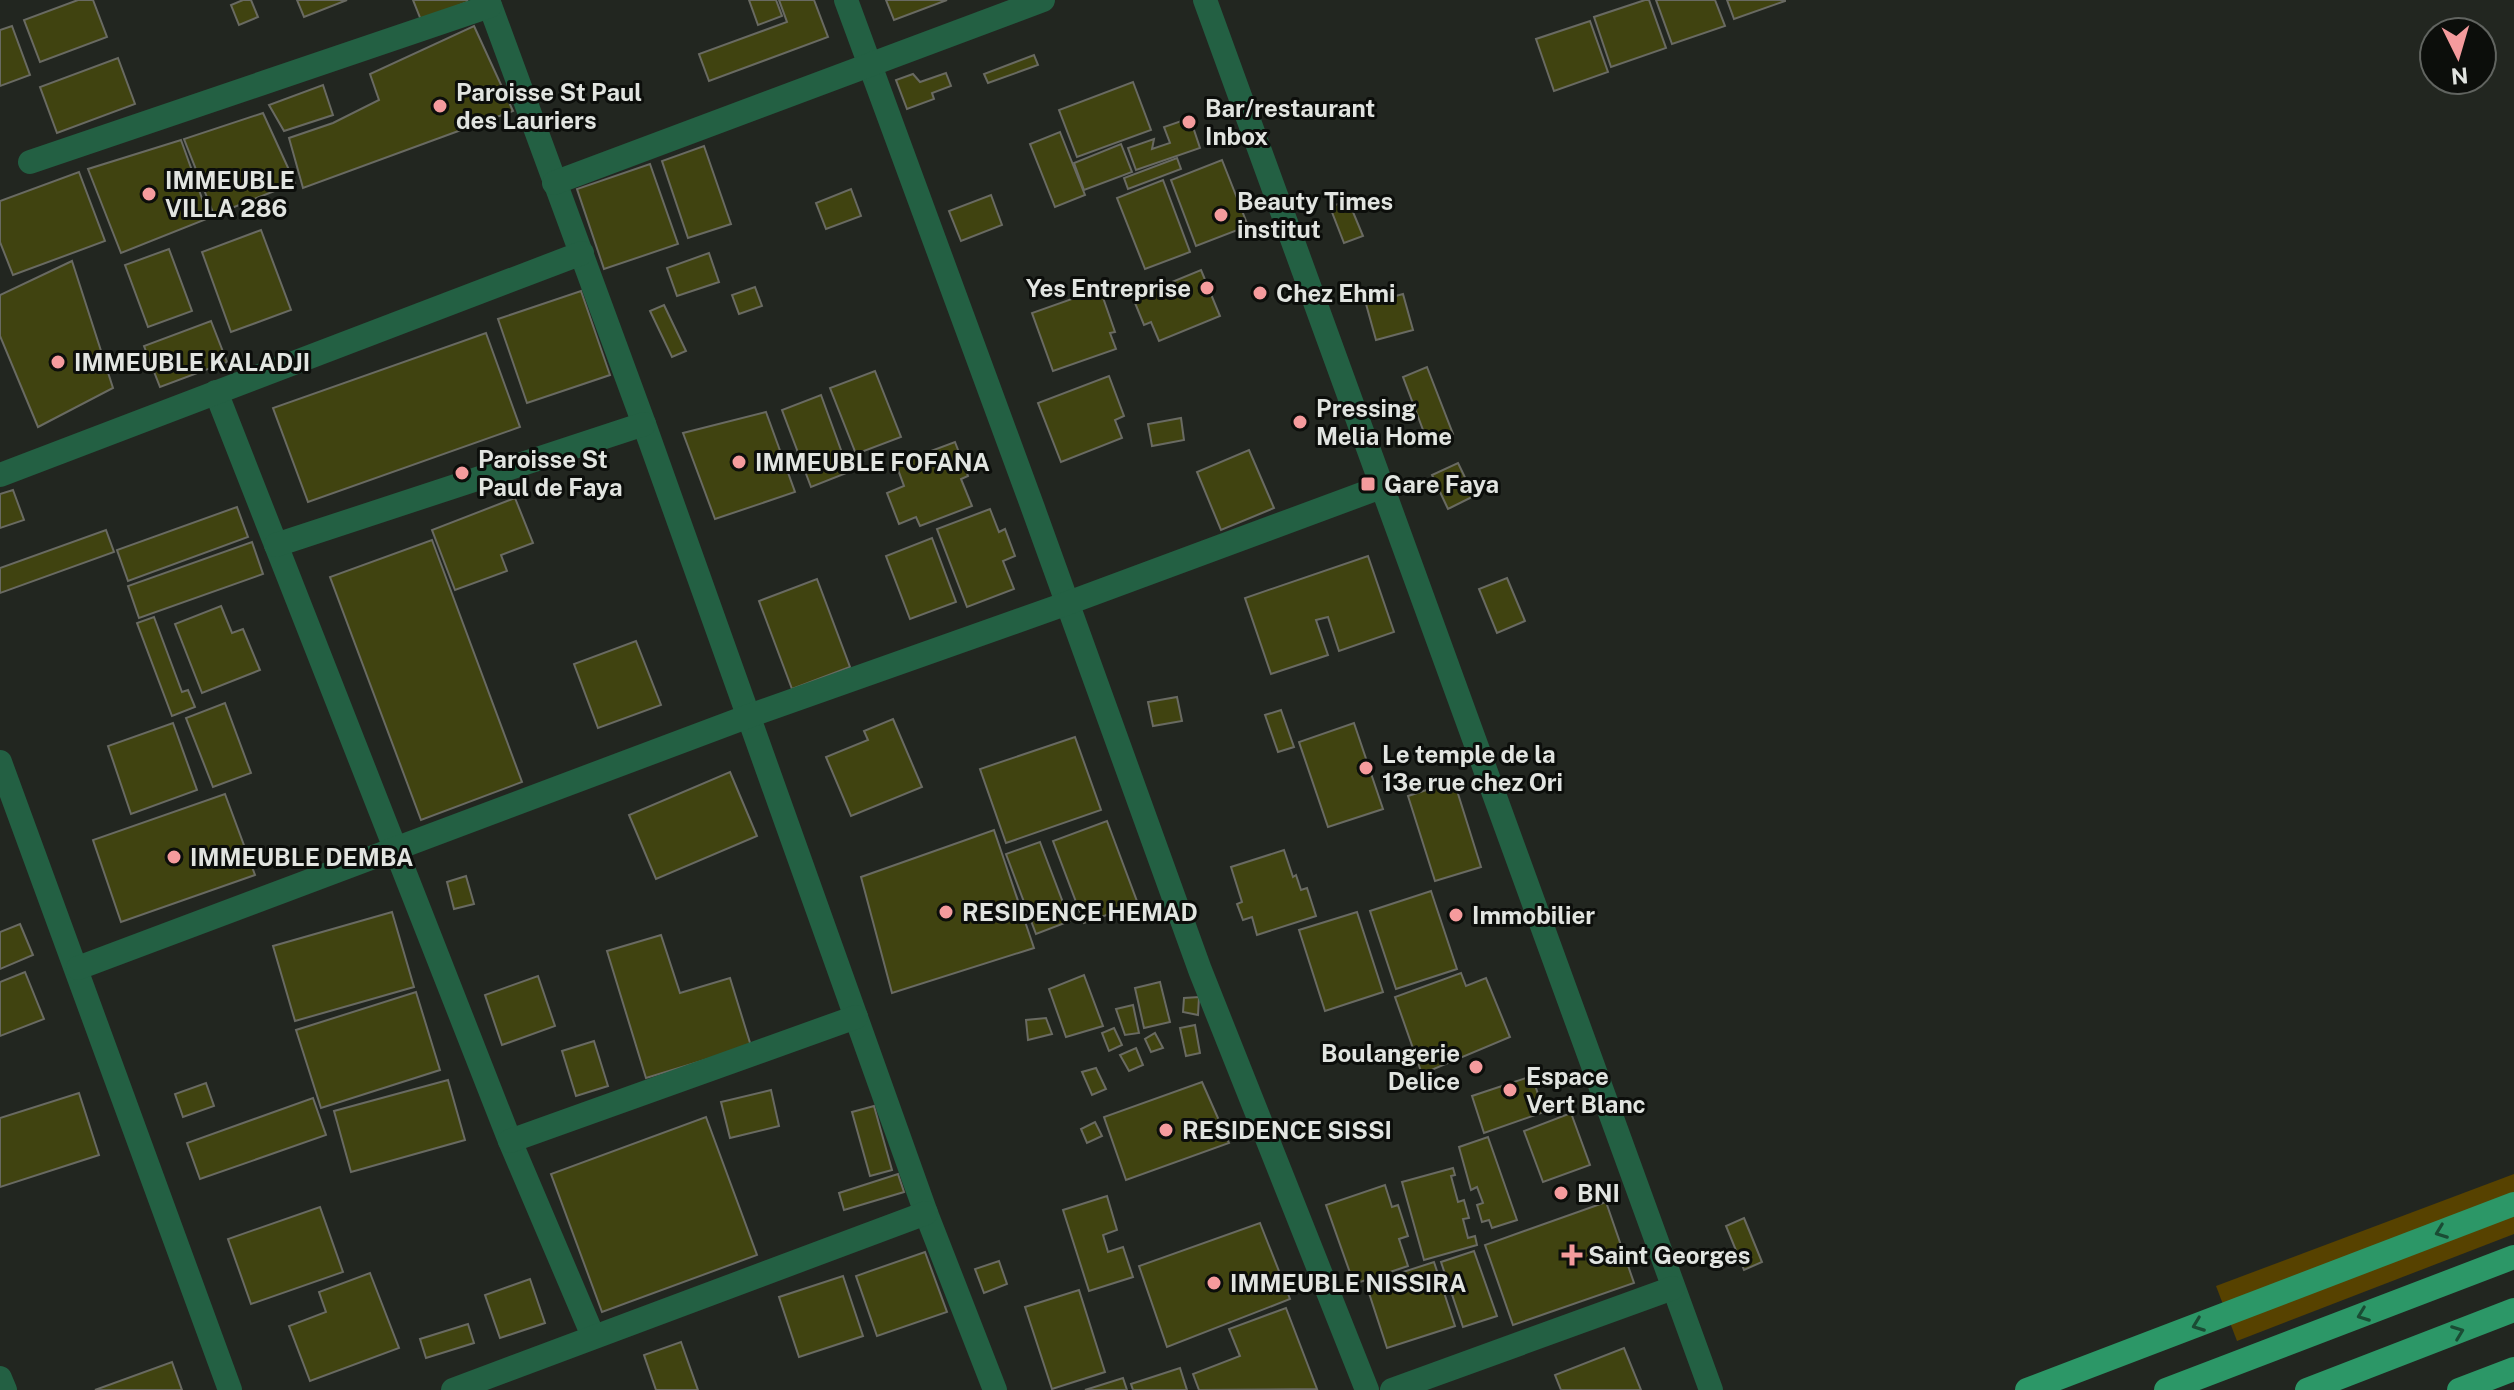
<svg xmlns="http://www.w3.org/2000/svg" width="2514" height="1390" viewBox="0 0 2514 1390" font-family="'Public Sans',sans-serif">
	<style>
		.green { fill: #574200 }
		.building { fill: #404310; stroke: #696a62; stroke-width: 2 }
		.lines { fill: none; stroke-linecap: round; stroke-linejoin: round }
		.minor { stroke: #236043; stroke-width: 24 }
		.major { stroke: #2c9767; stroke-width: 24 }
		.oneway { stroke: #1a4c34 }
		.poi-dot { fill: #f59b9d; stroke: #0c0e0b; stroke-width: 3 }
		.labels { text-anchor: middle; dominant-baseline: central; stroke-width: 6; stroke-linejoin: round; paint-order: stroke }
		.poi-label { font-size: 24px; font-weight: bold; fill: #e1e4e0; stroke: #0c0e0b; text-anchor: start }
	</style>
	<rect width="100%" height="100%" fill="#222620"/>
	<!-- green -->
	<path class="green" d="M 2514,1174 L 2514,1234 L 2237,1341 L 2216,1286 Z"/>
	<!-- building -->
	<g class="building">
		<path d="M 78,0 L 93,0 L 107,37 L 40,62 L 24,20 Z"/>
		<path d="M 243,0 L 251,0 L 258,17 L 239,25 L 231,5 Z"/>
		<path d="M 297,0 L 347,0 L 304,17 Z"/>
		<path d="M 413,0 L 467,0 L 468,2 L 421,20 Z"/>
		<path d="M 749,0 L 776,0 L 782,16 L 758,25 Z"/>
		<path d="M 779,0 L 814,0 L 828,37 L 709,81 L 699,54 L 787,22 Z"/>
		<path d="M 886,0 L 947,0 L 894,20 Z"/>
		<path d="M 1645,0 L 1649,0 L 1666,48 L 1611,67 L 1594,17 Z"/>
		<path d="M 1656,0 L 1715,0 L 1725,26 L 1672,44 Z"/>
		<path d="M 1727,0 L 1785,0 L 1785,1 L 1734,19 Z"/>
		<path d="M 1590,21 L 1608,72 L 1554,91 L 1536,39 Z"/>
		<path d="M 12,26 L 30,75 L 0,86 L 0,30 Z"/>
		<path d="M 474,26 L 513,111 L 303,188 L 289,138 L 333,123 L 379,100 L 370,74 Z"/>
		<path d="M 1034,55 L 1038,65 L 988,83 L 984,74 Z"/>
		<path d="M 118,58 L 135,104 L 57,133 L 40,87 Z"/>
		<path d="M 946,73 L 951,86 L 932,93 L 934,99 L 907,109 L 896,80 L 913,74 L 920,82 Z"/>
		<path d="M 1133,82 L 1151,130 L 1077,157 L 1059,110 Z"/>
		<path d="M 323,85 L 333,115 L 284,131 L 269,105 Z"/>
		<path d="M 263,113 L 295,183 L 214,215 L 184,139 Z"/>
		<path d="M 1190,118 L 1200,148 L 1136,170 L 1128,148 L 1154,139 L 1152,149 L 1170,143 L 1164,127 Z"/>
		<path d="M 1060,132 L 1085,195 L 1055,207 L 1030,144 Z"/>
		<path d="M 181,140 L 209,218 L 121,253 L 88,169 Z"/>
		<path d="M 1121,144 L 1132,172 L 1084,190 L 1074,163 Z"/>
		<path d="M 704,146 L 731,224 L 688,238 L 662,161 Z"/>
		<path d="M 1177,158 L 1181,169 L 1128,189 L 1124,178 Z"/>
		<path d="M 1222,160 L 1248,226 L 1196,246 L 1171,180 Z"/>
		<path d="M 650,164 L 678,244 L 604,269 L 577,189 Z"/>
		<path d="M 79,172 L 105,241 L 13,275 L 0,242 L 0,201 Z"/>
		<path d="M 1163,180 L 1190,252 L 1145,269 L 1117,198 Z"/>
		<path d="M 851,189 L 861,216 L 826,229 L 816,203 Z"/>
		<path d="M 991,195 L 1002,225 L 961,241 L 949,211 Z"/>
		<path d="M 1348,200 L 1363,236 L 1344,243 L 1330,207 Z"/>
		<path d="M 261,230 L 291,310 L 231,332 L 202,252 Z"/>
		<path d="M 169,249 L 192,311 L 148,327 L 125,265 Z"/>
		<path d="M 709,253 L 719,282 L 677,296 L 667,268 Z"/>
		<path d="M 72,261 L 113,388 L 38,427 L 0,336 L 0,295 Z"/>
		<path d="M 1201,270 L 1220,316 L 1159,341 L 1151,322 L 1144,325 L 1133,298 Z"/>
		<path d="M 755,287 L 762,306 L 739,314 L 732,295 Z"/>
		<path d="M 1100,289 L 1115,332 L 1110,333 L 1116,349 L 1053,371 L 1032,313 Z"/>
		<path d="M 581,291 L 610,375 L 527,403 L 498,319 Z"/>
		<path d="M 1403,294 L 1413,330 L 1376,340 L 1366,304 Z"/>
		<path d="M 664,305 L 686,351 L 672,357 L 650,311 Z"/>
		<path d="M 211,321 L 227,362 L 160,387 L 144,346 Z"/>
		<path d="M 486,333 L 520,427 L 308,502 L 273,408 Z"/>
		<path d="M 1427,367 L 1453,434 L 1428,443 L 1403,377 Z"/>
		<path d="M 875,371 L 901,437 L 856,454 L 830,388 Z"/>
		<path d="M 1109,376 L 1124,416 L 1115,420 L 1122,438 L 1061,462 L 1038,403 Z"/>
		<path d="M 821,395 L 849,472 L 811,487 L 782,410 Z"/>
		<path d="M 766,412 L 795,492 L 715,519 L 683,433 Z"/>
		<path d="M 1181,418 L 1184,440 L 1152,446 L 1148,424 Z"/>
		<path d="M 955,442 L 968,476 L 961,479 L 972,506 L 920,526 L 916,517 L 899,524 L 887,493 L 904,486 L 896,464 Z"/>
		<path d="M 1249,450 L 1274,508 L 1221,530 L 1197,472 Z"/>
		<path d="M 1458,463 L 1474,496 L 1448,509 L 1432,475 Z"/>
		<path d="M 13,490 L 24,520 L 0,528 L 0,494 Z"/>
		<path d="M 515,498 L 533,543 L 501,555 L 507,571 L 455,590 L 432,530 Z"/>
		<path d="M 237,507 L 248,537 L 128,581 L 117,550 Z"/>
		<path d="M 990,509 L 999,532 L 1005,529 L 1015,556 L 1003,561 L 1014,589 L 967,607 L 937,529 Z"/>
		<path d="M 106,530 L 114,552 L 0,593 L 0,568 Z"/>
		<path d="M 932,538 L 956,602 L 910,619 L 886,556 Z"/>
		<path d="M 432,540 L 522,782 L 421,820 L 330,577 Z"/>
		<path d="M 252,542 L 263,574 L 139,618 L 128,586 Z"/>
		<path d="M 1368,556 L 1394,632 L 1339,651 L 1328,617 L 1316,620 L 1328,655 L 1271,674 L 1245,598 Z"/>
		<path d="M 1507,578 L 1525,621 L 1497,633 L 1479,589 Z"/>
		<path d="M 817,579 L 850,667 L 792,689 L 759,601 Z"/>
		<path d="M 221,606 L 232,633 L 243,629 L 260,670 L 202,693 L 175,624 Z"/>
		<path d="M 154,617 L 182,692 L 188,690 L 195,707 L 172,716 L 137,623 Z"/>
		<path d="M 636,641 L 661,705 L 598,728 L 574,664 Z"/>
		<path d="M 1177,697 L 1182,721 L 1153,726 L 1148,702 Z"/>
		<path d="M 225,703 L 251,773 L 213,787 L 186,718 Z"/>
		<path d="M 1281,710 L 1294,747 L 1278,752 L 1265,715 Z"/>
		<path d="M 893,719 L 922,787 L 851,816 L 826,757 L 868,740 L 864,731 Z"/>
		<path d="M 173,723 L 197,790 L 131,814 L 108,746 Z"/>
		<path d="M 1354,723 L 1383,809 L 1328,827 L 1299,742 Z"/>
		<path d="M 1075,737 L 1101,810 L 1006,843 L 980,769 Z"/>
		<path d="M 730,772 L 757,836 L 656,879 L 629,815 Z"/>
		<path d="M 1454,781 L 1481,867 L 1435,881 L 1408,796 Z"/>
		<path d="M 225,794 L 255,875 L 121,922 L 93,840 Z"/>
		<path d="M 1107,821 L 1138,904 L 1084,923 L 1053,841 Z"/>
		<path d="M 994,830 L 1034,948 L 892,993 L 861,877 Z"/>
		<path d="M 1040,842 L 1070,921 L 1036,934 L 1006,854 Z"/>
		<path d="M 1284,850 L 1293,877 L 1296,875 L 1301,890 L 1307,888 L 1316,916 L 1257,935 L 1252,917 L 1243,920 L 1237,904 L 1242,902 L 1231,867 Z"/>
		<path d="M 466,876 L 474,904 L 454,909 L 447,882 Z"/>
		<path d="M 1431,891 L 1457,969 L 1396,989 L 1370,911 Z"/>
		<path d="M 392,912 L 414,987 L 295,1021 L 273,946 Z"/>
		<path d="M 1357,912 L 1383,992 L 1325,1011 L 1299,930 Z"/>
		<path d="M 20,924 L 33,955 L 0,969 L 0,932 Z"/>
		<path d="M 661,935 L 680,993 L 730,978 L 751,1046 L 646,1078 L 607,951 Z"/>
		<path d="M 25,972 L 44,1019 L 0,1036 L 0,982 Z"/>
		<path d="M 1461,973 L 1466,986 L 1486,978 L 1510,1037 L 1422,1074 L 1395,997 Z"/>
		<path d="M 1084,975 L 1103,1026 L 1066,1037 L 1049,989 Z"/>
		<path d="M 538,976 L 555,1026 L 502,1045 L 485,995 Z"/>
		<path d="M 1160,982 L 1170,1022 L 1144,1028 L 1135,988 Z"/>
		<path d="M 416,992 L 440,1070 L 321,1108 L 296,1030 Z"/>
		<path d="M 1199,997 L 1198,1015 L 1183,1012 L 1184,998 Z"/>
		<path d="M 1133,1005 L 1139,1033 L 1125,1035 L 1116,1009 Z"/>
		<path d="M 1046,1018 L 1052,1034 L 1028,1040 L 1026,1020 Z"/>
		<path d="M 1195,1025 L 1200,1053 L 1186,1056 L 1180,1028 Z"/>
		<path d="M 1114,1028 L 1122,1045 L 1109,1051 L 1102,1033 Z"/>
		<path d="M 1155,1033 L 1163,1048 L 1151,1052 L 1145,1039 Z"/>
		<path d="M 594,1041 L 608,1086 L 576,1096 L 562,1051 Z"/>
		<path d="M 1136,1048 L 1143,1065 L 1129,1071 L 1120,1055 Z"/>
		<path d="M 1096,1068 L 1106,1089 L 1092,1095 L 1082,1072 Z"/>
		<path d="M 1532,1076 L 1544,1112 L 1484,1133 L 1472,1096 Z"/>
		<path d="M 448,1080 L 465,1140 L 351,1172 L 334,1111 Z"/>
		<path d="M 1202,1082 L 1229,1143 L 1126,1180 L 1104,1117 Z"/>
		<path d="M 206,1083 L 214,1106 L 183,1117 L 175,1094 Z"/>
		<path d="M 771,1090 L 779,1126 L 730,1138 L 721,1102 Z"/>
		<path d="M 79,1093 L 99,1155 L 0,1187 L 0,1118 Z"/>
		<path d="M 313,1098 L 326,1135 L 200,1179 L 187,1143 Z"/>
		<path d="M 874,1106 L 892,1170 L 870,1176 L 852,1112 Z"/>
		<path d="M 1571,1113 L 1590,1165 L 1543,1182 L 1524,1131 Z"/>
		<path d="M 706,1117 L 757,1255 L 602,1312 L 551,1174 Z"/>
		<path d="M 1095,1122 L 1102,1136 L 1087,1143 L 1081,1129 Z"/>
		<path d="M 1488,1137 L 1517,1220 L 1492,1228 L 1489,1220 L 1482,1222 L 1477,1205 L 1483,1203 L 1477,1187 L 1471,1190 L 1459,1147 Z"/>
		<path d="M 1453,1168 L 1455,1175 L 1451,1176 L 1458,1202 L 1464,1200 L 1469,1218 L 1463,1219 L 1468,1238 L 1475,1236 L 1477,1245 L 1424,1260 L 1402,1182 Z"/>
		<path d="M 898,1174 L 904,1192 L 844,1210 L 839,1193 Z"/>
		<path d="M 1385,1185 L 1392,1207 L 1398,1205 L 1408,1236 L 1399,1239 L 1408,1266 L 1354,1284 L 1326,1205 Z"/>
		<path d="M 1107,1196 L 1117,1230 L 1103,1235 L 1108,1252 L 1123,1247 L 1133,1277 L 1089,1291 L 1063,1210 Z"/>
		<path d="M 1606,1202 L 1634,1283 L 1513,1325 L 1485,1245 Z"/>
		<path d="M 320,1207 L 343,1272 L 251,1304 L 228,1239 Z"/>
		<path d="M 1744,1218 L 1762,1262 L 1744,1270 L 1726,1226 Z"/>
		<path d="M 1260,1223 L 1290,1299 L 1167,1347 L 1139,1266 Z"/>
		<path d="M 1474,1251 L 1497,1316 L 1463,1327 L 1441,1262 Z"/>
		<path d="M 925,1252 L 947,1312 L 877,1336 L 856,1276 Z"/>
		<path d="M 999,1261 L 1007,1284 L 984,1293 L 975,1269 Z"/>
		<path d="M 1434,1262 L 1455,1326 L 1387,1348 L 1366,1284 Z"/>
		<path d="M 370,1273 L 399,1348 L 310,1381 L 289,1326 L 326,1312 L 319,1292 Z"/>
		<path d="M 843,1276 L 863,1336 L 799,1357 L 779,1297 Z"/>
		<path d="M 530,1279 L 545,1323 L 500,1338 L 485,1295 Z"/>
		<path d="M 1079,1290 L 1105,1372 L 1052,1389 L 1025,1307 Z"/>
		<path d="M 1286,1308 L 1317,1389 L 1199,1390 L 1193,1374 L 1240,1356 L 1229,1329 Z"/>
		<path d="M 468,1324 L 474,1343 L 426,1358 L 420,1339 Z"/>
		<path d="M 681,1342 L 698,1390 L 656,1390 L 644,1355 Z"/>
		<path d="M 1624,1348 L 1641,1390 L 1561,1390 L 1555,1375 Z"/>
		<path d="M 172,1362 L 182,1390 L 95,1390 Z"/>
		<path d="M 1180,1368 L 1187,1390 L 1133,1390 L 1131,1384 Z"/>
		<path d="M 1123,1378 L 1127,1390 L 1085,1390 Z"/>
	</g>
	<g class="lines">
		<!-- minor -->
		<g class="minor">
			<path d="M 488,0 L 644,424 L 926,1213 L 995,1390"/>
			<path d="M 846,0 L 1033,508 L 1200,970 L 1367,1390"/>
			<path d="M 1205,0 L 1711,1390"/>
			<path d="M 30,162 L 490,6"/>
			<path d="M 554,183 L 1043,0"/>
			<path d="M 216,392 L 510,1141 L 593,1336"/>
			<path d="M 0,475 L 582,253"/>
			<path d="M 276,545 L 644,424"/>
			<path d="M 0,762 L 230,1390"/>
			<path d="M 78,968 L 749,716 L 1068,603 L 1381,487"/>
			<path d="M 510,1141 L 856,1017"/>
			<path d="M 0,1378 L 5,1390"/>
			<path d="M 453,1390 L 926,1213"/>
			<path d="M 1392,1390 L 1673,1288"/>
		</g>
		<!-- major -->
		<g class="major">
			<path d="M 2027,1390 L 2514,1204"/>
			<path d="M 2166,1390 L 2514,1257"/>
			<path d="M 2307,1390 L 2514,1310"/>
			<path d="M 2459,1390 L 2514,1369"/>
		</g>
	</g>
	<!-- one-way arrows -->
	<defs><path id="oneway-chevron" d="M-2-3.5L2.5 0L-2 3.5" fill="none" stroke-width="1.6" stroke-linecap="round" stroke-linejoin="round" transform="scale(2)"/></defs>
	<g class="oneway">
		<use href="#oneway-chevron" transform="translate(2441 1232) rotate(159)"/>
		<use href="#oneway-chevron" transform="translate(2363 1315) rotate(159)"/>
		<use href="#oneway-chevron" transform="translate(2198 1325) rotate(159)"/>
		<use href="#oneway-chevron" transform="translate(2458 1332) rotate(-21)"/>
	</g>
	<!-- markers -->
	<g class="poi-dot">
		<circle cx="440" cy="106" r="8"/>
		<circle cx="1189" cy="122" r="8"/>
		<circle cx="149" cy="194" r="8"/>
		<circle cx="1221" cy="215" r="8"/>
		<circle cx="1207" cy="288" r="8"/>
		<circle cx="1260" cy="293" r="8"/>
		<circle cx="58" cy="362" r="8"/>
		<circle cx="1300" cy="422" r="8"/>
		<circle cx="739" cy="462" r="8"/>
		<circle cx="462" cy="473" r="8"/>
		<rect x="1360" y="476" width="16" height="16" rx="4"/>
		<circle cx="1366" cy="768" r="8"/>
		<circle cx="174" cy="857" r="8"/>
		<circle cx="946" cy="912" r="8"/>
		<circle cx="1456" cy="915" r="8"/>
		<circle cx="1476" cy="1067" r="8"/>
		<circle cx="1510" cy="1090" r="8"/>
		<circle cx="1166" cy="1130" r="8"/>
		<circle cx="1561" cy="1193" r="8"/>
		<path d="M1568 1243h8v8h8v8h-8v8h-8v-8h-8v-8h8z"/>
		<circle cx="1214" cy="1283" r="8"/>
	</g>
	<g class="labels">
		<!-- poi labels -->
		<g class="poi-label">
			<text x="456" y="92">Paroisse St Paul<tspan x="456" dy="28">des Lauriers</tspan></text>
			<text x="1205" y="108">Bar/restaurant<tspan x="1205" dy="28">Inbox</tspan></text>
			<text x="165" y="180">IMMEUBLE<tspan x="165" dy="28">VILLA 286</tspan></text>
			<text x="1237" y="201">Beauty Times<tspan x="1237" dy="28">institut</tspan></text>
			<text x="1191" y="288" text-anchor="end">Yes Entreprise</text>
			<text x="1276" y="293">Chez Ehmi</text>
			<text x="74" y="362">IMMEUBLE KALADJI</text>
			<text x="1316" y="408">Pressing<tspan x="1316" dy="28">Melia Home</tspan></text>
			<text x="478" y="459">Paroisse St<tspan x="478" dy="28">Paul de Faya</tspan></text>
			<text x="755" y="462">IMMEUBLE FOFANA</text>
			<text x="1384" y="484">Gare Faya</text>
			<text x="1382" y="754">Le temple de la<tspan x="1382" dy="28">13e rue chez Ori</tspan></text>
			<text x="190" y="857">IMMEUBLE DEMBA</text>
			<text x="962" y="912">RESIDENCE HEMAD</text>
			<text x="1472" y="915">Immobilier</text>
			<text x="1460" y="1053" text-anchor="end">Boulangerie<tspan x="1460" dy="28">Delice</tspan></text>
			<text x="1526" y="1076">Espace<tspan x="1526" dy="28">Vert Blanc</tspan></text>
			<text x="1182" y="1130">RESIDENCE SISSI</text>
			<text x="1577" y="1193">BNI</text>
			<text x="1588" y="1255">Saint Georges</text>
			<text x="1230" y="1283">IMMEUBLE NISSIRA</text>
		</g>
	</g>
	<!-- north arrow -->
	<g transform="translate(2458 56) rotate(175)"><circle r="38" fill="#0c0e0b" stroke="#616460" stroke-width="2"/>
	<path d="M0-6L14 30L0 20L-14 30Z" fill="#f59b9d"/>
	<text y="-12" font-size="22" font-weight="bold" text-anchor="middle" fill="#e1e4e0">N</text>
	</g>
</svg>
